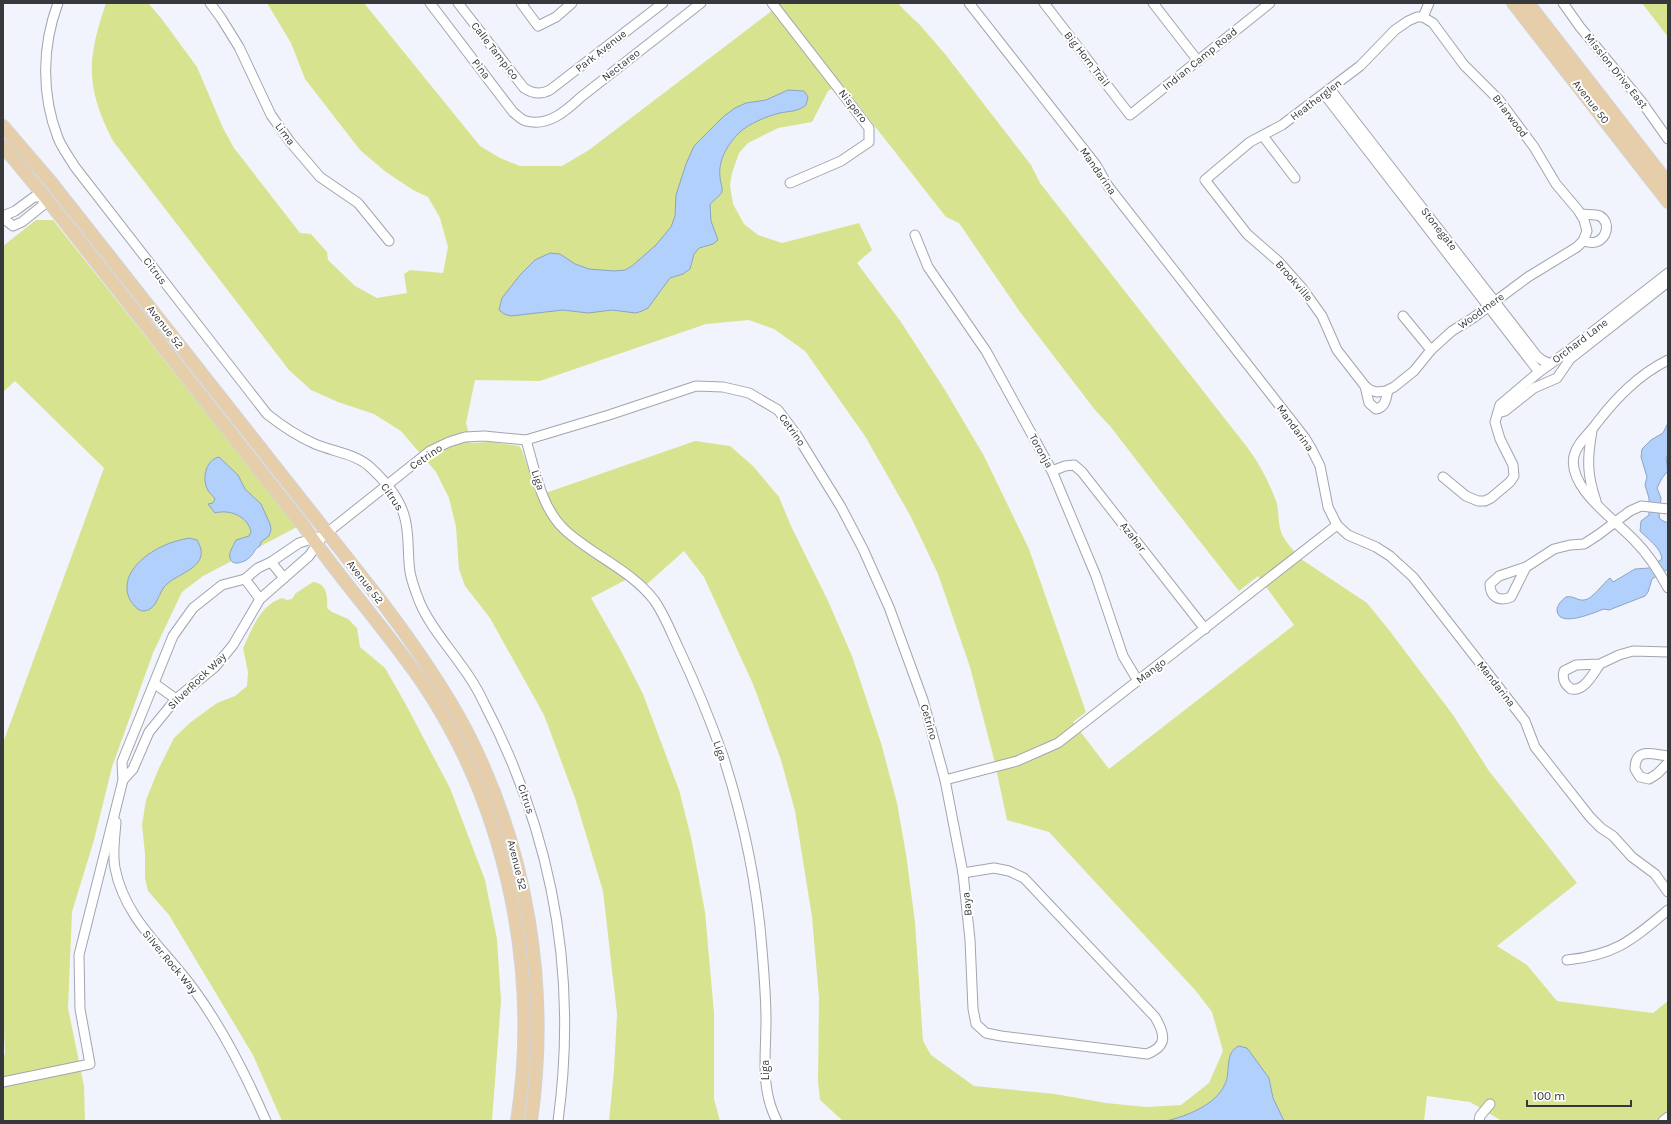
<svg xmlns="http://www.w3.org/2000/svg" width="1671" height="1124" viewBox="0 0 1671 1124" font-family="Karla,sans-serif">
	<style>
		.green { fill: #d7e38e; fill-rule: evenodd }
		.water { fill: #b1d1fc; stroke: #8ca3c2 }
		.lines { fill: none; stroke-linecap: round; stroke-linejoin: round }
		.minor-casing { stroke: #a2a5ae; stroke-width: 11 }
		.major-casing { stroke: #d3d3d4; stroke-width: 14 }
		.minor { stroke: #fff; stroke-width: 9 }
		.major { stroke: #e7ceaa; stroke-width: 12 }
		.labels { text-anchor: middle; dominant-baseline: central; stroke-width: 4; stroke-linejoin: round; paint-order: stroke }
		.street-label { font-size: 11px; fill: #37383c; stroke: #fff }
	</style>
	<rect width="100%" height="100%" fill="#f1f4fd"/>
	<!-- green -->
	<g class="green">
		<path d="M 106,3 L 148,3 L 161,18 L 197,67 L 223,128 L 234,148 L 300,233 L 311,234 L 327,252 L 328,260 L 355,286 L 377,298 L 407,293 L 404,274 L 410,270 L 443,273 L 448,247 L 440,218 L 428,197 L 413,190 L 386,172 L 360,150 L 305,79 L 291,43 L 267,3 L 364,3 L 480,146 L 500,158 L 520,166 L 562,166 L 589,150 L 769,13 L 781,3 L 898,3 L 904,10 L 920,25 L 945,54 L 1031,165 L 1040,183 L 1247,447 C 1260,464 1270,484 1277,504 C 1279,513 1278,523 1281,532 C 1285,542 1294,551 1301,559 L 1367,603 L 1389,630 L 1453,715 L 1489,771 L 1577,883 L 1497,946 L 1527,965 L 1557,1001 L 1653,1013 L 1668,1001 L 1668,1113 L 1657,1121 L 1502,1121 L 1470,1102 L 1427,1096 L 1424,1121 L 843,1121 L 820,1100 L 818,1081 L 819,998 L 812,917 L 795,811 L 781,760 L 753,684 L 704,577 L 684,551 L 647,584 L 635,575 L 591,598 L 620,649 L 643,694 L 679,790 L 691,837 L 705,912 L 714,1013 L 714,1099 L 720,1121 L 609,1121 L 614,1070 L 617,1014 L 603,891 L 575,798 L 544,715 L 490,618 L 465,586 L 459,569 L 456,527 L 449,498 L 436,472 L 401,431 L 374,414 L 338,402 L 311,390 L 289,370 L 113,141 C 85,86 87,60 106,3 ZM 841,83 L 946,217 L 959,223 L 1020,312 L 1095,410 L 1110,426 L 1161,492 L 1239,591 L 1258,576 L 1294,625 L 1109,769 L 1073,722 L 1086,712 L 1029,549 L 984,456 L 945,390 L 901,322 L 857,263 L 872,250 L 859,223 L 782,243 L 758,235 L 744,224 L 733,204 L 730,185 L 732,173 L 739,153 L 748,143 L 778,128 L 812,122 L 828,91 ZM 749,320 L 774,329 L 805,351 L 865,436 L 911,517 L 938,574 L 970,667 L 994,759 L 1007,820 L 1049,832 L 1196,991 L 1212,1012 L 1223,1051 L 1209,1083 L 1181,1105 L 1146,1107 L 1106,1103 L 1055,1094 L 974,1086 L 931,1055 L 923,1041 L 915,922 L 906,854 L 897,803 L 881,743 L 852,656 L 828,601 L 791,526 L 779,497 L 753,466 L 730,446 L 695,441 L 537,496 L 522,450 L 519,446 L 490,442 L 471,443 L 466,423 L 475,380 L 540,381 L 706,324 Z"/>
		<path d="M 1642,3 L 1668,3 L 1668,37 Z"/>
		<path d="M 36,220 L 53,220 L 297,527 L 203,576 L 182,592 L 153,653 L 112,767 L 94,840 L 72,912 L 68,1008 L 84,1086 L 85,1121 L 3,1121 L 3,1057 L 5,1054 L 3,1009 L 3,743 L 104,468 L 15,381 L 3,392 L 3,246 Z"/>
		<path d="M 313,582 C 327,583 328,597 327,608 L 332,612 L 348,619 L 357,628 L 360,647 L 385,668 L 405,703 L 450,788 L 485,880 L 497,939 L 501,1001 L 492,1121 L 282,1121 L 253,1055 L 169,915 L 148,891 L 145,878 L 145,854 L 142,825 L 146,800 L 159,768 L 174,738 L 191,722 L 217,703 L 235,696 L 247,686 L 248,672 L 243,648 C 252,629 260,605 282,598 L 287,600 L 292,599 L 296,593 Z"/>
	</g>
	<!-- water -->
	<g class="water">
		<path d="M 788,90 L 804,91 L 808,97 L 806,105 C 798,112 789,111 780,113 C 767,116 748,124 739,133 C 727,145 718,161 720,177 C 720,182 723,187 722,192 C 721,195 712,201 710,205 L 711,221 L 718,240 L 713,244 L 699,248 L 694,254 L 690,269 L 683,274 L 670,278 L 648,308 L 642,311 L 636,313 L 612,310 L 588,313 L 563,310 L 511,316 L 504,314 L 499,310 L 502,298 L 520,275 L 535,260 L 550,253 L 560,254 L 575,264 L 589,269 L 614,271 L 625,270 L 632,266 L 656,245 L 671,227 L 675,216 L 676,195 L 686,164 L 694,146 L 724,116 L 735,108 L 746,103 L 766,100 Z"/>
		<path d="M 1668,423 L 1668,454 L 1666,458 L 1668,471 L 1662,478 L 1657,488 L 1661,498 L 1659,516 L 1660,519 L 1665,522 L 1668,522 L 1668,569 L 1652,579 L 1648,592 L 1645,596 L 1609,610 L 1604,609 C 1595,612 1558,629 1557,610 C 1557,605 1562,600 1566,597 C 1573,595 1577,601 1584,600 C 1592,600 1603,583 1610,578 L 1613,582 L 1635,569 L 1649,568 L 1662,559 C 1661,548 1648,539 1640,531 L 1641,521 L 1649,515 L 1649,498 L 1645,485 L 1647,477 L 1641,457 L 1642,449 L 1651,440 L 1663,433 Z"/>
		<path d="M 219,457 L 238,475 L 245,489 L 261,504 L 270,524 L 271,530 L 269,536 L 261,542 L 260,546 C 254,549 254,554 249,558 C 245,562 232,567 230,558 C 228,553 234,545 236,540 L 249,536 L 251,532 C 248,516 229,509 215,513 L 208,504 L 213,503 L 215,499 C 213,496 211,494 209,492 C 201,481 205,460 219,457 Z"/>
		<path d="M 189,538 L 197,540 C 213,566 180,572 167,584 C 158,591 158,610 144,611 C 137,611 133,604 130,600 C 118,576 143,555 163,546 C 171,542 180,540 189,538 Z"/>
		<path d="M 1239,1046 L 1247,1048 L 1269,1078 L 1273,1098 L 1284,1121 L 1166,1121 C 1187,1116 1216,1105 1225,1084 C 1231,1072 1224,1052 1239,1046 Z"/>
	</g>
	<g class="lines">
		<defs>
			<g id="minor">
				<path d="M 58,3 C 42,46 41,94 58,138 C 62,148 69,157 75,167 L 267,414 C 282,426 297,436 315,444 C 334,452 357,454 371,468 C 384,480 399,498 404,515 C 410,533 407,553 410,572 C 412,583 416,593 420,603 C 430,626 447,645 461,665 C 470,677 478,690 484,703 C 553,835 578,974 558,1121"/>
				<path d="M 210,3 L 221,18 L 239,47 L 271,115 L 291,143 L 320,177 L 358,203 L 389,241"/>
				<path d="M 430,3 L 513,112 C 517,115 521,120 526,121 C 548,127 566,111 581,97 L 701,3"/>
				<path d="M 458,3 L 524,88 C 533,94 541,95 550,90 L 663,3"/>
				<path d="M 521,3 L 538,26 L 556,17 L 572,3"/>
				<path d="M 772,3 L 869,128 L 869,142 L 841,161 L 790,183"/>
				<path d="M 969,3 L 1096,165 L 1108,186 L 1305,438 L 1311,448 L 1320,466 L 1328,507 L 1337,525 L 1348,535 L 1376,547 L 1390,556 L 1413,577 L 1525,721 L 1535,747 L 1590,817 L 1601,828 L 1613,836 L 1632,857 L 1655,874 L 1668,892"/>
				<path d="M 1044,3 L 1130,115 L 1270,3"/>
				<path d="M 1153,3 L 1198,61"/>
				<path d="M 1563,3 L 1580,27 L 1641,101 L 1668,139"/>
				<path d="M 1417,17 L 1423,17 L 1433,23 L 1464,65 L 1499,100 L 1534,147 L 1556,184 L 1578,210 L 1584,220 L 1587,231 L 1583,241 L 1577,247 L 1528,277 L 1473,318 L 1452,331 L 1431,350 L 1414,371 L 1394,387 L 1386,391 L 1377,392 L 1370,390 L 1365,386 L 1337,350 L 1322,316 L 1302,288 L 1278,261 L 1247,234 L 1205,180 L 1250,142 L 1282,125 L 1360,66 L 1395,30 L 1408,21 Z"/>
				<path d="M 1423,17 L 1429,3"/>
				<path d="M 1330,89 L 1537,356 L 1542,360 L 1550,364"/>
				<path d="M 1324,94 L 1539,372"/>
				<path d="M 1263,136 L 1295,178"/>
				<path d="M 1581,214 C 1587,215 1594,214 1600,216 C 1611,223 1607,238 1596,242 C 1592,243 1587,242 1583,241"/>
				<path d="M 3,216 L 15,211 L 34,197 L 45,197 L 42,206 L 22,222 L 13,226 L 3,218"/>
				<path d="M 915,235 L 928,267 L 986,351 L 1052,471 L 1096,576 L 1123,656 L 1138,681"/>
				<path d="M 1403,316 L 1431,350"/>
				<path d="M 1668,360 C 1638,375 1616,398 1596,424 C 1589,434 1577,443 1574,456 C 1567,488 1616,520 1635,541 C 1649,555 1659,571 1668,588"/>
				<path d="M 1365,386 L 1369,403 L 1376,409 C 1386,407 1386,398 1388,390"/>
				<path d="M 1498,413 L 1505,411 L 1534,388 L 1557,378 L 1570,359 L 1668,282"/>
				<path d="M 1592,431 C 1587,459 1587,475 1596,501"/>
				<path d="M 526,440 C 535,470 541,508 565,530 C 592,555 631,570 654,600 C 664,614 671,632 678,647 C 695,683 710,719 723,756 C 743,818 757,884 762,949 C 764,973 766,997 766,1021 C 766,1055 760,1089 777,1121"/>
				<path d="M 1052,471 L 1065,466 L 1074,465 L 1082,472 L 1205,629"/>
				<path d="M 1443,477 L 1466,496 L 1478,501 L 1485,501 L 1491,498 L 1510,482 L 1514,476 L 1513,465 L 1500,439 L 1495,422 L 1500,405 L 1539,372 L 1564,354 L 1668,273"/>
				<path d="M 271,562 L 284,578"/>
				<path d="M 1526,567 L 1511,597 C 1499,602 1490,597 1490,584 L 1499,576 L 1526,567 L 1554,549 L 1570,545 L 1584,544 L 1598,535 L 1630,511 L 1641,506 L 1668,509"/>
				<path d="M 245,579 L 260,599"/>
				<path d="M 1600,664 C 1593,674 1584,692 1571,689 C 1564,684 1562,679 1564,671 L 1576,665 L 1600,664 L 1619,655 L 1633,651 L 1668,652"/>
				<path d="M 155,684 L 176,699"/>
				<path d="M 1668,756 C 1654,755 1635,746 1635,769 L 1640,777 L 1649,779 L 1657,774 L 1668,763"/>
				<path d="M 123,780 L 133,769 L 149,732 L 176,699 L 215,667 L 233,645 L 260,599 L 309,556 L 323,536 L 430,451 L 449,442 L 465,437 L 484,436 L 526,440 L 609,415 L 696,386 L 723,387 L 749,393 L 778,410 L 796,434 L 841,507 L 863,549 L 889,607 L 923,700 L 945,780 L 963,873"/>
				<path d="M 945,780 L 1017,761 L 1058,743 L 1337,525"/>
				<path d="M 116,822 C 115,837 112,853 115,868 C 125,920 166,950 195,991 C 224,1031 246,1075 266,1121"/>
				<path d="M 994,868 L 1009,871 L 1024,878 L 1155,1017 C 1165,1034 1168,1046 1147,1054 L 1001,1036 L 986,1033 L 976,1024 L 973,1009 L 970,940 L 963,873 Z"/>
				<path d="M 1567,960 C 1616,955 1632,940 1668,910"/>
				<path d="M 3,1082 L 90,1064 L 80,1009 L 79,955 L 123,780 L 122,762 L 173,636 L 193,608 L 222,585 L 245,579 L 258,568 L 271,562 L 299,543 L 318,537"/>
				<path d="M 1479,1121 L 1480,1116 L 1490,1104"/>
				<path d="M 1663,1121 L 1668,1117"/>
			</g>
			<g id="major">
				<path d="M 1513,3 L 1668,202"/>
				<path d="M 1528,3 L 1668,183"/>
				<path d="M 3,126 L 51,182 L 381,601 C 412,642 442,684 466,730 C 528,850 550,988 531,1121"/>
				<path d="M 3,146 L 45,197 L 303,525 C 341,581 388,631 426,688 C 508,813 540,974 517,1121"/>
			</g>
		</defs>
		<!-- minor casing -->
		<use href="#minor" class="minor-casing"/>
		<!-- major casing -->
		<use href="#major" class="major-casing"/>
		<!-- minor -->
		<use href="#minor" class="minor"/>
		<!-- major -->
		<use href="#major" class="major"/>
	</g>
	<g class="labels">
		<!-- street labels -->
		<g class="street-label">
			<text transform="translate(495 51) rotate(52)">Calle Tampico</text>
			<text transform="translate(601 51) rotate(-38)">Park Avenue</text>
			<text transform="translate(1087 59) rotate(52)">Big Horn Trail</text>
			<text transform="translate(1200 59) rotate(-39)">Indian Camp Road</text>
			<text transform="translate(621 65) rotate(-38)">Nectareo</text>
			<text transform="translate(481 69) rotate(52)">Pina</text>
			<text transform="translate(1616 71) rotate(51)">Mission Drive East</text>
			<text transform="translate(1316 100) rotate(-37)">Heatherglen</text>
			<text transform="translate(1591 102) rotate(52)">Avenue 50</text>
			<text transform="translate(853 106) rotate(52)">Nispero</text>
			<text transform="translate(1510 116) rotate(53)">Briarwood</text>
			<text transform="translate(285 134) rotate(53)">Lima</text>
			<text transform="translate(1098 171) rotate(55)">Mandarina</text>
			<text transform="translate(1439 229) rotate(52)">Stonegate</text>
			<text transform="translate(155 271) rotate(52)">Citrus</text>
			<text transform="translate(1294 281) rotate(49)">Brookville</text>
			<text transform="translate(1481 311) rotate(-36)">Woodmere</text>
			<text transform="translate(165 327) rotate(52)">Avenue 52</text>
			<text transform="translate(1580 341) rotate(-37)">Orchard Lane</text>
			<text transform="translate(1295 428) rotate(54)">Mandarina</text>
			<text transform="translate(792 430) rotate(54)">Cetrino</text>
			<text transform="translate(1041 451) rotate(61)">Toronja</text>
			<text transform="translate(426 457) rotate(-34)">Cetrino</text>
			<text transform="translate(538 480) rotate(72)">Liga</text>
			<text transform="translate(392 497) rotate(56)">Citrus</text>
			<text transform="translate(1133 537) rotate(52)">Azahar</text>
			<text transform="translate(365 582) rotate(52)">Avenue 52</text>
			<text transform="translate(1151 671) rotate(-38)">Mango</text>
			<text transform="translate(197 681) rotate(-44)">SilverRock Way</text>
			<text transform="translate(1496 684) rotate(52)">Mandarina</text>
			<text transform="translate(929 722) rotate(74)">Cetrino</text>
			<text transform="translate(720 751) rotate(71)">Liga</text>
			<text transform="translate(526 799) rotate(71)">Citrus</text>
			<text transform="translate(517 865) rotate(76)">Avenue 52</text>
			<text transform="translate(967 904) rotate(-96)">Baya</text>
			<text transform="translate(170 962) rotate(50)">Silver Rock Way</text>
			<text transform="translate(765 1070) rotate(-90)">Liga</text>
		</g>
	</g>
	<!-- border -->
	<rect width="1671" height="1124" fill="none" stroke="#37383c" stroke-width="8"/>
	<!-- scale -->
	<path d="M1527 1100v6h104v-6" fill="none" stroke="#37383c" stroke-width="2"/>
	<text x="1533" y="1100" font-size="12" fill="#37383c" stroke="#ffffff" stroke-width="3" paint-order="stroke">100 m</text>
</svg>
